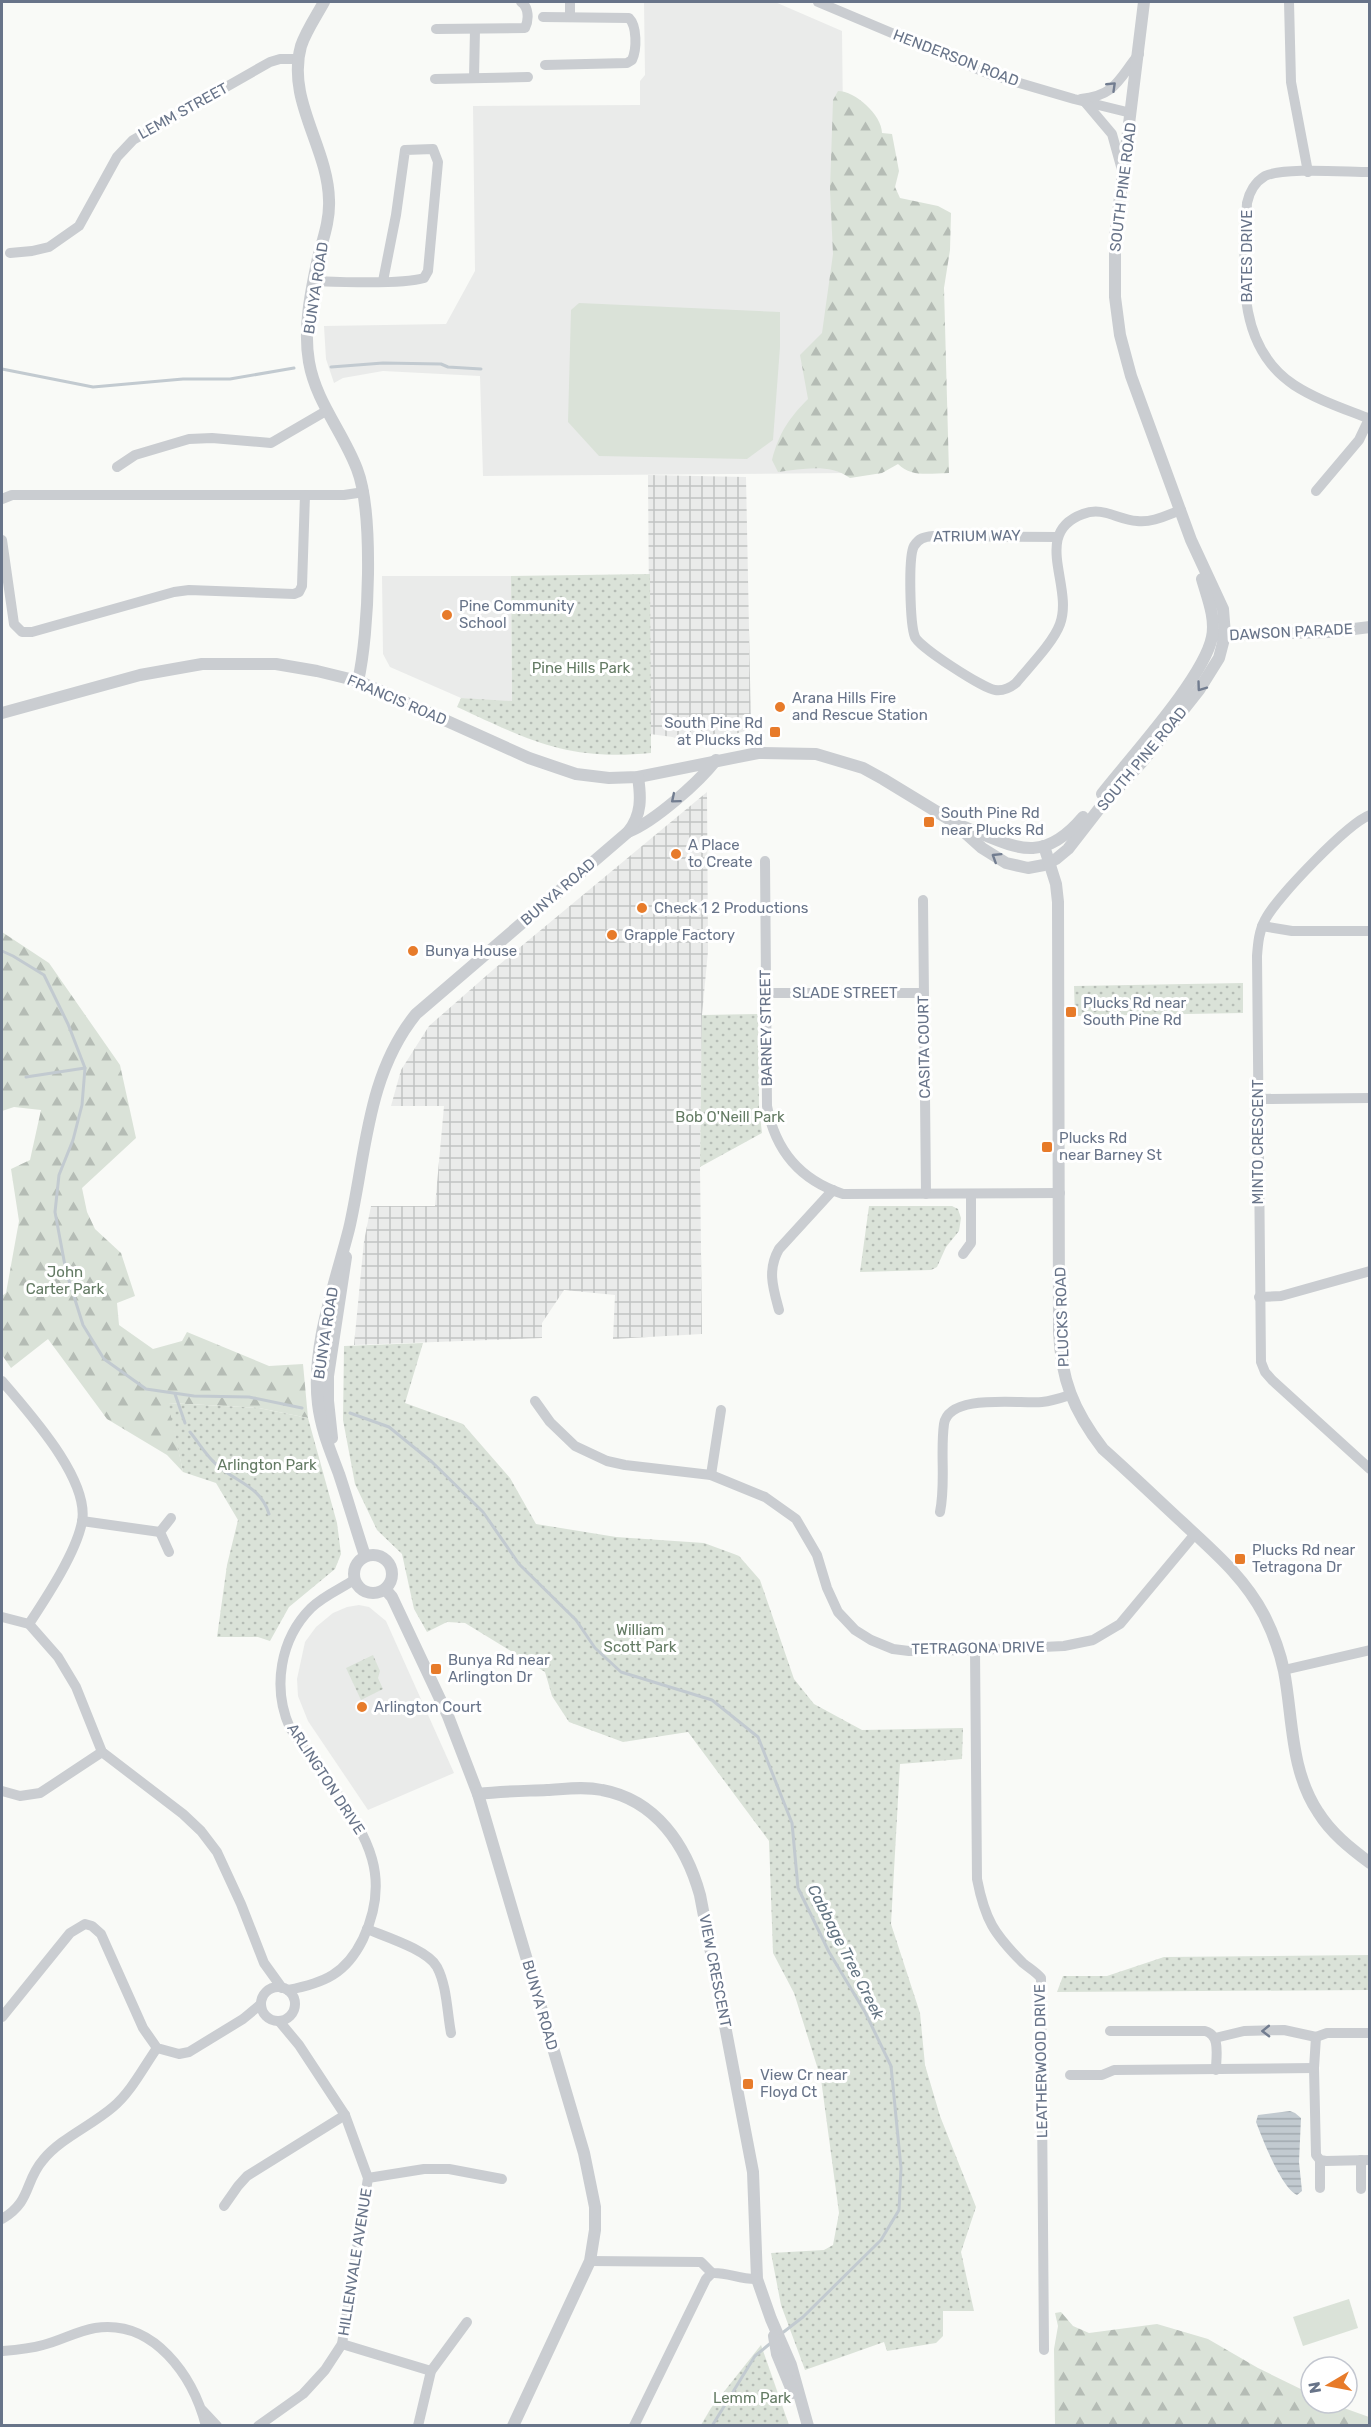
<svg xmlns="http://www.w3.org/2000/svg" width="1371" height="2427" viewBox="0 0 1371 2427" font-family="Rubik,sans-serif">
	<style>
		.built { fill: #eaebea }
		.industrial { fill: url(#industrial-grid) }
		.grass { fill: #dae2d8 }
		.forest { fill: url(#forest-firs) }
		.park { fill: url(#park-dots) }
		.water { fill: url(#water-rules) }
		.lines { fill: none; stroke-linecap: round; stroke-linejoin: round }
		.stream { stroke: #c2cad0; stroke-width: 3 }
		.minor { stroke: #cacdd1; stroke-width: 10 }
		.tertiary { stroke: #cacdd1; stroke-width: 12 }
		.oneway { stroke: #727d90 }
		.poi-dot { fill: #e77b2a; stroke: #fff; stroke-width: 2 }
		.labels { text-anchor: middle; dominant-baseline: central; stroke-width: 6; stroke-linejoin: round; paint-order: stroke }
		.street-label { font-size: 15px; fill: #687489; stroke: #fff }
		.poi-label { font-size: 15px; fill: #687489; stroke: #fff; text-anchor: start }
		.park-label { font-size: 15px; fill: #637a63; stroke: #fff }
		.water-label { font-size: 16px; font-style: italic; fill: #647583; stroke: #fff }
	</style>
	<defs>
		<pattern id="industrial-grid" width="8" height="8" patternUnits="userSpaceOnUse" patternTransform="scale(1.5)"><rect width="8" height="8" fill="#eaebea"/><path d="M0 4h8M4 0v8" fill="none" stroke="#c1c3c3"/></pattern>
		<pattern id="forest-firs" width="22" height="20" patternUnits="userSpaceOnUse" patternTransform="scale(1.5)"><rect width="22" height="20" fill="#dae2d8"/><path d="M5 1l3.5 6h-7zM16 11l3.5 6h-7z" fill="#b5bcb5"/></pattern>
		<pattern id="park-dots" width="8" height="8" patternUnits="userSpaceOnUse" patternTransform="scale(1.5)"><rect width="8" height="8" fill="#dae2d8"/><path d="M2 2h.1M6 6h.1" fill="none" stroke="#b5bcb5" stroke-width="1.8" stroke-linecap="round"/></pattern>
		<pattern id="water-rules" width="6" height="5" patternUnits="userSpaceOnUse" patternTransform="scale(1.5)"><rect width="6" height="5" fill="#c2cad0"/><path d="M0 2.5h6" fill="none" stroke="#a1a9af"/></pattern>
	</defs>
	<rect width="100%" height="100%" fill="#f9faf7"/>
	<!-- built -->
	<g class="built">
		<path d="M 644,2 L 775,2 L 842,31 L 847,473 L 483,476 L 480,376 L 383,371 L 343,378 L 334,383 L 326,359 L 324,326 L 446,324 L 475,271 L 473,106 L 640,105 L 640,81 L 645,75 Z"/>
		<path d="M 382,576 L 511,576 L 512,702 L 461,698 L 390,667 L 383,654 Z"/>
		<path d="M 359,1605 L 369,1607 L 386,1621 L 454,1773 L 368,1810 L 308,1721 L 298,1696 L 297,1679 L 305,1642 L 316,1627 L 333,1613 L 347,1607 Z"/>
	</g>
	<!-- industrial -->
	<g class="industrial">
		<path d="M 648,475 L 746,477 L 751,729 L 710,742 L 650,734 Z"/>
		<path d="M 707,792 L 708,951 L 702,1015 L 700,1167 L 702,1334 L 613,1339 L 615,1295 L 564,1290 L 542,1323 L 542,1338 L 354,1345 L 364,1241 L 371,1206 L 435,1206 L 444,1106 L 391,1106 L 401,1070 L 429,1026 L 494,969 Z"/>
	</g>
	<!-- grass -->
	<g class="grass">
		<path d="M 579,303 L 780,312 L 780,347 L 773,440 L 747,459 L 599,456 L 568,422 L 571,310 Z"/>
		<path d="M 1349,2299 L 1358,2328 L 1303,2346 L 1293,2317 Z"/>
	</g>
	<!-- forest -->
	<g class="forest">
		<path d="M 838,91 C 855,91 882,115 882,133 L 892,134 L 899,171 L 895,187 L 900,198 L 938,206 L 951,213 L 950,250 L 944,288 L 949,473 C 931,473 912,478 898,464 L 882,473 L 850,478 C 829,463 803,469 778,472 L 772,460 C 779,433 789,418 808,399 L 800,355 L 822,333 L 833,254 L 830,190 L 833,100 Z"/>
		<path d="M 2,932 L 49,963 L 120,1065 L 136,1138 L 82,1188 L 87,1212 L 95,1229 L 121,1253 L 135,1296 L 117,1303 L 119,1325 L 153,1349 L 182,1341 L 187,1332 L 269,1366 L 303,1364 L 308,1418 L 259,1408 L 169,1403 L 183,1472 L 167,1455 L 107,1419 L 48,1339 L 11,1368 L 2,1355 L 2,1296 L 6,1293 L 19,1221 L 11,1169 L 30,1160 L 41,1110 L 14,1107 L 2,1111 Z"/>
		<path d="M 1061,2312 L 1073,2326 L 1089,2333 L 1157,2324 L 1208,2339 L 1258,2368 L 1311,2394 L 1311,2403 L 1330,2403 L 1369,2417 L 1369,2425 L 1055,2425 L 1054,2349 L 1058,2326 L 1055,2313 Z"/>
	</g>
	<!-- park -->
	<g class="park">
		<path d="M 650,574 L 651,753 C 567,761 531,741 457,707 L 461,698 L 512,701 L 511,576 Z"/>
		<path d="M 1243,983 L 1243,1013 L 1075,1016 L 1074,986 Z"/>
		<path d="M 758,1014 L 759,1108 L 762,1133 L 700,1167 L 702,1015 Z"/>
		<path d="M 869,1206 L 952,1206 L 958,1209 L 961,1218 L 959,1231 L 946,1247 L 937,1267 L 931,1270 L 860,1272 Z"/>
		<path d="M 423,1343 L 405,1403 L 463,1424 L 510,1478 L 536,1524 L 616,1537 L 704,1543 L 734,1554 L 739,1556 L 760,1580 L 794,1679 L 814,1704 L 862,1730 L 963,1728 L 962,1759 L 900,1764 L 891,1924 L 920,2013 L 925,2065 L 940,2116 L 976,2207 L 961,2252 L 974,2311 L 943,2311 L 943,2336 L 936,2343 L 887,2351 L 884,2342 L 805,2370 L 781,2305 L 771,2253 L 824,2250 L 833,2245 L 839,2213 L 821,2079 L 794,1993 L 773,1953 L 769,1841 L 688,1732 L 623,1742 L 569,1722 L 552,1696 L 545,1672 L 465,1623 L 447,1622 L 427,1632 L 414,1609 L 402,1554 L 377,1530 L 355,1484 L 343,1420 L 344,1346 Z"/>
		<path d="M 168,1403 L 259,1408 L 308,1418 L 337,1523 L 341,1554 L 335,1569 L 289,1607 L 270,1641 L 258,1637 L 217,1637 L 227,1565 L 238,1520 L 216,1483 L 183,1472 Z"/>
		<path d="M 373,1655 L 380,1671 L 378,1678 L 383,1689 L 361,1700 L 346,1668 Z"/>
		<path d="M 1369,1955 L 1369,1990 L 1057,1992 L 1063,1976 L 1107,1976 L 1164,1957 Z"/>
		<path d="M 761,2345 L 789,2425 L 701,2425 L 711,2408 Z"/>
	</g>
	<!-- water -->
	<path class="water" d="M 1290,2111 L 1295,2113 L 1301,2118 L 1299,2162 L 1302,2191 L 1297,2195 C 1281,2187 1263,2140 1256,2122 L 1258,2115 Z"/>
	<g class="lines">
		<!-- stream -->
		<g class="stream">
			<path d="M 331,367 L 383,363 L 441,364 L 448,367 L 481,369"/>
			<path d="M 2,369 L 93,387 L 183,379 L 230,379 L 294,368"/>
			<path d="M 2,951 L 13,956 L 44,975 L 68,1024 L 85,1068 L 82,1105 L 73,1140 L 59,1175 L 55,1212 L 66,1271 L 83,1325 L 104,1359 L 146,1389 L 194,1396 L 249,1397 L 302,1408"/>
			<path d="M 26,1077 L 85,1068"/>
			<path d="M 175,1394 L 185,1423"/>
			<path d="M 350,1413 L 389,1427 L 432,1462 L 483,1512 L 519,1564 L 576,1620 L 595,1648 L 621,1672 L 712,1700 L 758,1737 L 792,1823 L 798,1888 L 829,1952 L 865,2012 L 891,2066 L 901,2168 L 899,2210 L 881,2240 L 803,2317 L 781,2334"/>
			<path d="M 190,1432 C 199,1443 207,1457 218,1466 C 238,1483 261,1487 269,1514"/>
			<path d="M 712,2426 L 755,2356 L 772,2342"/>
		</g>
		<!-- minor -->
		<g class="minor">
			<path d="M 570,2 L 570,16"/>
			<path d="M 818,2 L 989,74 L 1074,99 L 1131,113"/>
			<path d="M 1289,2 L 1291,82 L 1308,172"/>
			<path d="M 543,17 L 629,18 C 637,26 637,49 632,60 L 627,63 L 545,65"/>
			<path d="M 436,29 L 525,28 C 529,20 529,7 521,2"/>
			<path d="M 474,78 L 475,29"/>
			<path d="M 435,79 L 528,77"/>
			<path d="M 1081,99 C 1116,95 1118,80 1139,54"/>
			<path d="M 1085,102 L 1112,134 L 1122,170"/>
			<path d="M 1370,172 C 1345,172 1285,167 1265,176 C 1255,182 1249,193 1247,203 C 1244,267 1233,344 1294,385 C 1317,400 1345,409 1370,419"/>
			<path d="M 10,253 L 32,251 L 49,247 L 79,226 L 117,157 L 133,140 L 270,62 L 280,59 L 298,59"/>
			<path d="M 315,281 C 340,282 401,285 424,278 L 428,271 L 438,162 L 433,149 L 405,150 L 396,215 L 383,281"/>
			<path d="M 117,467 L 135,455 L 189,439 L 212,438 L 271,443 L 326,411"/>
			<path d="M 1316,491 L 1359,440 L 1369,419"/>
			<path d="M 2,499 L 12,495 L 344,495 L 364,492"/>
			<path d="M 1058,537 L 933,536 C 924,537 919,538 914,546 C 908,557 910,625 915,637 C 919,647 984,689 995,690 C 1003,691 1010,688 1016,683 C 1029,667 1053,643 1060,624 C 1074,586 1031,533 1083,514 C 1103,506 1118,520 1137,521 C 1152,523 1167,515 1181,510"/>
			<path d="M 2,540 L 14,624 L 22,632 L 32,632 L 174,592 L 189,590 L 294,594 L 299,592 L 302,586 L 305,495"/>
			<path d="M 1370,815 C 1348,823 1276,898 1265,920 C 1259,931 1258,943 1257,956 L 1261,1362 L 1265,1372 L 1272,1380 L 1370,1469"/>
			<path d="M 765,861 L 767,1106 C 775,1150 800,1180 843,1194 L 1060,1193"/>
			<path d="M 923,900 L 926,1194"/>
			<path d="M 1262,926 L 1292,931 L 1370,931"/>
			<path d="M 766,993 L 923,993"/>
			<path d="M 1258,1099 L 1370,1098"/>
			<path d="M 963,1254 L 971,1243 L 971,1194"/>
			<path d="M 1259,1297 L 1281,1296 L 1370,1271"/>
			<path d="M 779,1310 C 773,1288 767,1270 779,1249 L 833,1190"/>
			<path d="M 2,1381 C 28,1412 90,1479 82,1522 C 76,1553 46,1598 29,1624"/>
			<path d="M 535,1401 L 550,1422 L 575,1446 L 607,1461 L 625,1465 L 711,1475 L 765,1497 L 796,1519 L 817,1555 L 827,1588 L 838,1612 L 855,1630 L 871,1640 L 893,1649 L 909,1651 L 975,1650 L 1064,1646 L 1093,1640 L 1120,1624 L 1195,1534"/>
			<path d="M 711,1475 L 721,1410"/>
			<path d="M 940,1512 C 946,1483 940,1453 944,1424 C 949,1393 1019,1404 1042,1402 C 1052,1401 1061,1398 1070,1395"/>
			<path d="M 82,1521 L 160,1532"/>
			<path d="M 169,1552 L 160,1532 L 171,1518"/>
			<path d="M 2,1617 L 29,1624 L 58,1657 L 76,1687 L 102,1752 L 183,1814 L 201,1831 L 217,1852 L 241,1904 L 264,1963 L 282,1988"/>
			<path d="M 975,1650 L 977,1879 C 985,1920 994,1934 1023,1963 C 1029,1968 1036,1972 1041,1978 L 1044,2350"/>
			<path d="M 1284,1670 L 1370,1650"/>
			<path d="M 2,1791 L 20,1796 L 40,1793 L 102,1752"/>
			<path d="M 367,1929 C 386,1937 428,1950 437,1967 C 447,1986 447,2012 451,2033"/>
			<circle cx="278" cy="2004" r="17"/>
			<path d="M 288,1990 C 324,1983 346,1974 363,1939 C 392,1877 368,1838 333,1787 C 318,1768 304,1748 290,1728 C 272,1688 280,1639 311,1608 C 323,1596 340,1589 354,1580"/>
			<path d="M 2,2017 L 70,1933 L 85,1924 L 92,1926 L 101,1934 L 143,2028 L 157,2048 L 179,2054 L 189,2052 L 243,2019 L 261,2004"/>
			<path d="M 1110,2031 L 1205,2031 C 1221,2035 1216,2056 1216,2070"/>
			<path d="M 1316,2037 L 1314,2068 L 1316,2155 L 1320,2160 L 1326,2161 L 1370,2160"/>
			<path d="M 1215,2038 L 1244,2031 L 1284,2030 L 1316,2037 L 1327,2033 L 1370,2033"/>
			<path d="M 1070,2075 L 1102,2075 L 1114,2070 L 1314,2068"/>
			<path d="M 1320,2160 L 1320,2188"/>
			<path d="M 1361,2160 L 1361,2189"/>
			<path d="M 368,2178 L 424,2169 L 449,2169 L 502,2179"/>
			<path d="M 224,2206 L 238,2186 L 247,2176 L 345,2115"/>
			<path d="M 2,2219 C 32,2201 24,2182 43,2160 C 61,2138 91,2126 113,2107 C 131,2092 143,2068 157,2048"/>
			<path d="M 590,2261 L 701,2262 L 712,2273 C 727,2272 741,2280 757,2279"/>
			<path d="M 342,2344 L 431,2371"/>
			<path d="M 2,2351 C 15,2350 29,2349 43,2345 C 60,2341 77,2331 95,2328 C 154,2319 193,2376 206,2426"/>
			<path d="M 202,2410 L 217,2426"/>
			<path d="M 258,2426 L 303,2394 L 325,2370 L 342,2344 L 368,2178 L 345,2115 L 299,2045 L 279,2021"/>
			<path d="M 418,2426 L 431,2371 L 467,2322"/>
			<path d="M 634,2426 L 706,2279 L 712,2273"/>
		</g>
		<!-- tertiary -->
		<g class="tertiary">
			<path d="M 324,2 C 317,15 306,31 301,46 C 286,100 328,147 329,200 C 330,220 323,239 318,258 C 311,291 303,328 309,362 C 316,402 343,432 357,469 C 374,513 369,634 358,681"/>
			<path d="M 1218,635 L 1329,632 L 1370,627"/>
			<path d="M 2,713 L 140,675 L 202,664 L 276,664 L 317,671 L 358,681 L 529,758 L 576,774 L 609,778 L 638,777 L 758,753 L 816,754 L 863,768 L 883,779 L 952,821 L 982,848 L 1006,863 L 1028,868 L 1044,865 L 1056,859 L 1068,849 L 1099,809 L 1143,761 L 1199,690 L 1219,658 L 1225,635 L 1223,609 L 1191,540 L 1131,376 L 1120,335 L 1115,297 L 1115,238 L 1144,2"/>
			<path d="M 1102,794 C 1129,759 1204,678 1212,637 C 1216,618 1207,597 1202,579"/>
			<path d="M 962,826 C 1012,845 1040,868 1083,817"/>
			<path d="M 628,832 C 654,822 699,782 716,760"/>
			<path d="M 1044,846 L 1056,884 L 1058,902 L 1059,1331 C 1061,1379 1073,1410 1103,1449 C 1130,1473 1156,1498 1183,1523 C 1214,1552 1244,1577 1264,1615 C 1273,1633 1280,1652 1284,1671 C 1293,1718 1290,1770 1318,1812 C 1331,1833 1350,1848 1370,1863"/>
			<path d="M 332,1438 L 328,1401 L 328,1376 L 346,1257"/>
			<circle cx="373" cy="1574" r="19"/>
			<path d="M 365,1556 C 356,1529 348,1501 339,1474 C 330,1450 321,1429 318,1404 C 311,1347 335,1284 349,1229 C 366,1156 366,1076 416,1014 L 628,832 C 642,815 641,797 638,777"/>
			<path d="M 385,1589 L 392,1597 L 448,1716 L 478,1794 L 584,2153 L 595,2207 L 595,2230 L 590,2261 L 513,2426"/>
			<path d="M 478,1794 C 501,1791 524,1791 547,1790 C 565,1789 584,1786 602,1790 C 656,1800 686,1845 700,1895 L 753,2172 L 757,2279 L 771,2319 L 791,2365 L 808,2426"/>
			<path d="M 774,2336 L 777,2354 L 793,2393"/>
		</g>
	</g>
	<!-- one-way arrows -->
	<defs><path id="oneway-chevron" d="M-2-3.5L2.5 0L-2 3.5" fill="none" stroke-width="1.6" stroke-linecap="round" stroke-linejoin="round" transform="scale(1.5)"/></defs>
	<g class="oneway">
		<use href="#oneway-chevron" transform="translate(1112 86) rotate(-44)"/>
		<use href="#oneway-chevron" transform="translate(1201 687) rotate(126)"/>
		<use href="#oneway-chevron" transform="translate(675 799) rotate(140)"/>
		<use href="#oneway-chevron" transform="translate(996 857) rotate(-148)"/>
		<use href="#oneway-chevron" transform="translate(1266 2031) rotate(179)"/>
	</g>
	<!-- markers -->
	<g class="poi-dot">
		<circle cx="447" cy="615" r="6"/>
		<circle cx="780" cy="707" r="6"/>
		<rect x="769" y="726" width="12" height="12" rx="3"/>
		<rect x="923" y="816" width="12" height="12" rx="3"/>
		<circle cx="676" cy="854" r="6"/>
		<circle cx="642" cy="908" r="6"/>
		<circle cx="612" cy="935" r="6"/>
		<circle cx="413" cy="951" r="6"/>
		<rect x="1065" y="1006" width="12" height="12" rx="3"/>
		<rect x="1041" y="1141" width="12" height="12" rx="3"/>
		<rect x="1234" y="1553" width="12" height="12" rx="3"/>
		<rect x="430" y="1663" width="12" height="12" rx="3"/>
		<circle cx="362" cy="1707" r="6"/>
		<rect x="742" y="2078" width="12" height="12" rx="3"/>
	</g>
	<g class="labels">
		<!-- street labels -->
		<g class="street-label">
			<text transform="translate(956 58) rotate(21)">HENDERSON ROAD</text>
			<text transform="translate(183 111) rotate(-29)">LEMM STREET</text>
			<text transform="translate(1123 187) rotate(-83)">SOUTH PINE ROAD</text>
			<text transform="translate(1247 256) rotate(-90)">BATES DRIVE</text>
			<text transform="translate(316 288) rotate(-81)">BUNYA ROAD</text>
			<text transform="translate(977 536) rotate(-1)">ATRIUM WAY</text>
			<text transform="translate(1291 632) rotate(-3)">DAWSON PARADE</text>
			<text transform="translate(397 700) rotate(23)">FRANCIS ROAD</text>
			<text transform="translate(1142 759) rotate(-50)">SOUTH PINE ROAD</text>
			<text transform="translate(558 892) rotate(-41)">BUNYA ROAD</text>
			<text x="845" y="993">SLADE STREET</text>
			<text transform="translate(766 1028) rotate(-91)">BARNEY STREET</text>
			<text transform="translate(924 1047) rotate(-91)">CASITA COURT</text>
			<text transform="translate(1258 1142) rotate(-90)">MINTO CRESCENT</text>
			<text transform="translate(1062 1317) rotate(-92)">PLUCKS ROAD</text>
			<text transform="translate(326 1333) rotate(-81)">BUNYA ROAD</text>
			<text transform="translate(978 1648) rotate(-1)">TETRAGONA DRIVE</text>
			<text transform="translate(326 1779) rotate(57)">ARLINGTON DRIVE</text>
			<text transform="translate(715 1971) rotate(79)">VIEW CRESCENT</text>
			<text transform="translate(540 2005) rotate(74)">BUNYA ROAD</text>
			<text transform="translate(1041 2061) rotate(-91)">LEATHERWOOD DRIVE</text>
			<text transform="translate(355 2262) rotate(-81)">HILLENVALE AVENUE</text>
		</g>
		<!-- poi labels -->
		<g class="poi-label">
			<text x="459" y="606">Pine Community<tspan x="459" dy="17">School</tspan></text>
			<text x="792" y="698">Arana Hills Fire<tspan x="792" dy="17">and Rescue Station</tspan></text>
			<text x="763" y="723" text-anchor="end">South Pine Rd<tspan x="763" dy="17">at Plucks Rd</tspan></text>
			<text x="941" y="813">South Pine Rd<tspan x="941" dy="17">near Plucks Rd</tspan></text>
			<text x="688" y="845">A Place<tspan x="688" dy="17">to Create</tspan></text>
			<text x="654" y="908">Check 1 2 Productions</text>
			<text x="624" y="935">Grapple Factory</text>
			<text x="425" y="951">Bunya House</text>
			<text x="1083" y="1003">Plucks Rd near<tspan x="1083" dy="17">South Pine Rd</tspan></text>
			<text x="1059" y="1138">Plucks Rd<tspan x="1059" dy="17">near Barney St</tspan></text>
			<text x="1252" y="1550">Plucks Rd near<tspan x="1252" dy="17">Tetragona Dr</tspan></text>
			<text x="448" y="1660">Bunya Rd near<tspan x="448" dy="17">Arlington Dr</tspan></text>
			<text x="374" y="1707">Arlington Court</text>
			<text x="760" y="2075">View Cr near<tspan x="760" dy="17">Floyd Ct</tspan></text>
		</g>
		<!-- park labels -->
		<g class="park-label">
			<text x="581" y="668">Pine Hills Park</text>
			<text x="730" y="1117">Bob O'Neill Park</text>
			<text x="65" y="1272">John<tspan x="65" dy="17">Carter Park</tspan></text>
			<text x="267" y="1465">Arlington Park</text>
			<text x="640" y="1630">William<tspan x="640" dy="17">Scott Park</tspan></text>
			<text x="752" y="2398">Lemm Park</text>
		</g>
		<!-- water labels -->
		<g class="water-label">
			<text transform="translate(846 1952) rotate(63)">Cabbage Tree Creek</text>
		</g>
	</g>
	<!-- border -->
	<rect width="1371" height="2427" fill="none" stroke="#687489" stroke-width="6"/>
	<!-- north arrow -->
	<g transform="translate(1329 2385) rotate(260)"><circle r="28" fill="#ffffff" stroke="#c3c7d0" stroke-width="1.5"/>
	<path d="M0-4.5L10 22L0 15L-10 22Z" fill="#e77b2a"/>
	<text y="-9" font-size="16" font-weight="bold" text-anchor="middle" fill="#687489">N</text>
	</g>
</svg>
